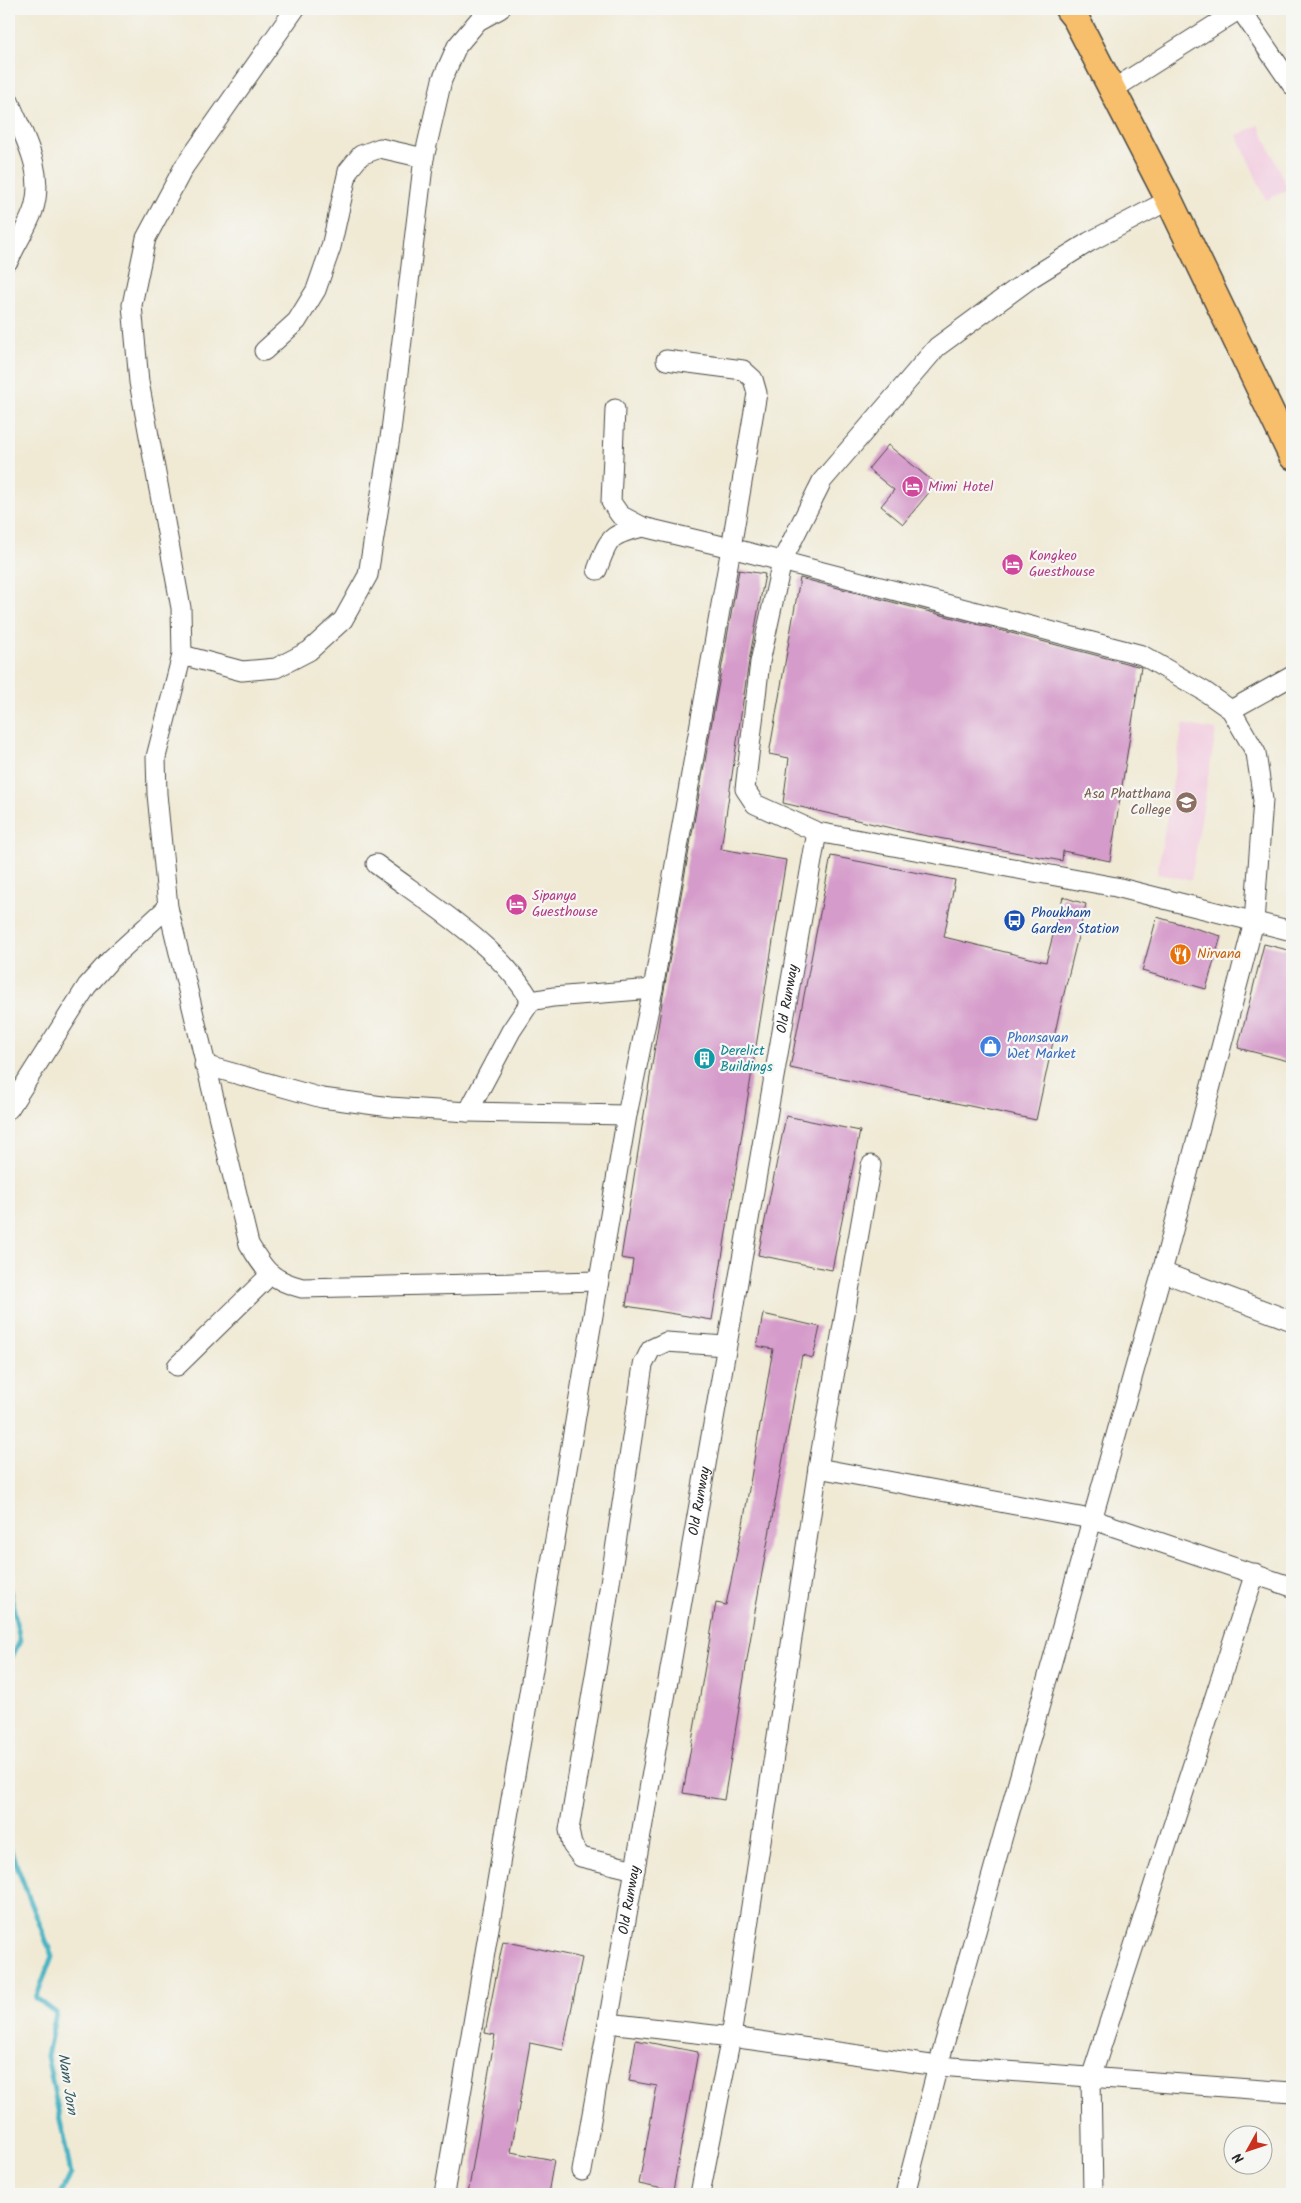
<svg xmlns="http://www.w3.org/2000/svg" width="1301" height="2203" viewBox="0 0 1301 2203" font-family="Kalam,sans-serif">
	<style>
		.built { fill: #f2cfe1 }
		.lines { fill: none; stroke-linecap: round; stroke-linejoin: round }
		.stream { stroke: #47b3c4; stroke-width: 5 }
		.building { fill: #d59bca }
		.minor-casing { stroke: #494844; stroke-width: 21 }
		.highway-casing { stroke: #494844; stroke-width: 29 }
		.minor { stroke: #fff; stroke-width: 19 }
		.highway { stroke: #f7bf6c; stroke-width: 26 }
		.labels { text-anchor: middle; dominant-baseline: central; stroke-width: 4.5; stroke-linejoin: round; paint-order: stroke }
		.hotel-label { font-size: 14px; fill: #b23c85; stroke: #f6f6f2; text-anchor: start }
		.education-label { font-size: 14px; fill: #785e54; stroke: #f6f6f2; text-anchor: end }
		.transit-label { font-size: 14px; fill: #164399; stroke: #f6f6f2; text-anchor: start }
		.food-label { font-size: 14px; fill: #c56008; stroke: #f6f6f2; text-anchor: start }
		.street-label { font-size: 14px; fill: #2b2b2b; stroke: #f6f6f2 }
		.shop-label { font-size: 14px; fill: #366cbe; stroke: #f6f6f2; text-anchor: start }
		.culture-label { font-size: 14px; fill: #0d838f; stroke: #f6f6f2; text-anchor: start }
		.water-label { font-size: 15px; font-style: italic; fill: #355b61; stroke: #f6f6f2 }
	</style>
	<rect width="100%" height="100%" fill="#f6f6f2"/>
	<filter id="ink" filterUnits="userSpaceOnUse"><feTurbulence type="fractalNoise" baseFrequency=".02" numOctaves="2"/><feDisplacementMap in="SourceGraphic" scale="10" xChannelSelector="R" yChannelSelector="G"/><feConvolveMatrix kernelMatrix="1 2 1 2 8 2 1 2 1" color-interpolation-filters="sRGB"/></filter>
	<filter id="wash" filterUnits="userSpaceOnUse"><feTurbulence type="fractalNoise" baseFrequency=".0096" numOctaves="4" result="noise"/><feDisplacementMap in="SourceGraphic" scale="20" xChannelSelector="R" yChannelSelector="G"/><feGaussianBlur stdDeviation="1.12" result="paint"/><feColorMatrix in="noise" values="0 0 0 0 0 0 0 0 0 0 0 0 0 0 0 0 0 1.4 0 .05"/><feComposite in="paint" operator="in"/></filter>
	<g filter="url(#wash)">
		<rect width="100%" height="100%" fill="#f0ead5"/>
		<!-- built -->
		<g class="built">
			<path d="M 1259,125 L 1288,190 L 1266,200 L 1237,135 Z"/>
			<path d="M 1183,724 L 1216,730 L 1191,880 L 1157,874 Z"/>
		</g>
		<g class="lines">
			<!-- stream -->
			<g class="stream">
				<path d="M 9,1586 L 20,1641 L 9,1663"/>
				<path d="M 9,1846 L 52,1956 L 36,1998 L 56,2013 L 47,2056 L 71,2174 L 61,2194"/>
			</g>
		</g>
		<g id="blocks">
			<!-- building -->
			<g class="building">
				<path d="M 888,445 L 936,484 L 903,524 L 881,506 L 894,490 L 868,469 Z"/>
				<path d="M 739,570 L 765,574 L 749,661 L 721,849 L 786,860 L 712,1320 L 626,1306 L 633,1260 L 621,1258 L 663,996 Z"/>
				<path d="M 800,578 L 1141,667 L 1110,861 L 1063,851 L 1062,861 L 917,834 L 783,803 L 789,758 L 769,754 Z"/>
				<path d="M 831,856 L 955,880 L 944,937 L 1046,962 L 1063,897 L 1086,904 L 1059,1014 L 1036,1120 L 790,1068 Z"/>
				<path d="M 1157,917 L 1221,936 L 1206,989 L 1142,971 Z"/>
				<path d="M 1264,944 L 1292,951 L 1292,1062 L 1238,1048 Z"/>
				<path d="M 786,1116 L 860,1131 L 832,1270 L 758,1255 Z"/>
				<path d="M 763,1314 L 820,1327 L 813,1358 L 802,1355 L 755,1611 L 724,1800 L 683,1793 L 716,1603 L 726,1605 L 743,1524 L 773,1349 L 757,1346 Z"/>
				<path d="M 503,1941 L 582,1958 L 563,2050 L 530,2043 L 511,2152 L 554,2160 L 548,2194 L 468,2194 L 495,2035 L 485,2033 Z"/>
				<path d="M 636,2040 L 698,2052 L 673,2191 L 639,2184 L 657,2086 L 629,2081 Z"/>
			</g>
		</g>
	</g>
	<g filter="url(#ink)">
		<use href="#blocks" fill-opacity="0" stroke="#494844" stroke-width="1"/>
		<g class="lines">
			<defs>
				<g id="minor">
					<path d="M 295,9 L 184,167 L 146,238 L 132,305 L 139,382 L 181,608 L 182,655 L 156,757 L 157,794 L 168,907 L 249,1244 C 265,1271 271,1280 302,1288 L 599,1281"/>
					<path d="M 1240,9 L 1292,85"/>
					<path d="M 1112,90 L 1240,9"/>
					<path d="M 9,101 C 24,137 46,172 33,211 C 27,228 16,244 9,260"/>
					<path d="M 1169,200 L 1089,242 L 1031,278 L 937,347 L 822,481 L 782,561 L 760,662 L 745,789 L 755,804 L 817,832 L 1116,887 L 1292,931"/>
					<path d="M 264,351 L 297,321 L 316,290 L 331,247 L 348,171 L 361,155 L 380,148 L 424,158"/>
					<path d="M 615,409 L 611,502 L 620,515 L 643,527 L 731,548 L 757,393 L 753,379 L 743,370 L 666,360"/>
					<path d="M 597,570 C 609,538 608,535 643,527"/>
					<path d="M 182,655 L 242,671 L 276,668 L 309,651 L 343,620 L 368,575 L 391,431 L 424,158 L 442,80 L 457,46 L 478,21 L 500,9"/>
					<path d="M 1231,710 L 1292,676"/>
					<path d="M 376,864 C 428,903 499,945 531,1001"/>
					<path d="M 204,1065 L 322,1098 L 390,1107 L 468,1112 L 627,1115"/>
					<path d="M 9,1109 L 87,986 L 111,959 L 168,907"/>
					<path d="M 468,1112 L 511,1031 L 531,1001 L 553,997 L 653,989"/>
					<path d="M 1162,1272 L 1292,1321"/>
					<path d="M 177,1366 L 270,1275"/>
					<path d="M 818,1468 L 1091,1519 L 1292,1587"/>
					<path d="M 635,1870 L 581,1857 L 572,1845 L 569,1830 L 605,1616 L 643,1365 L 651,1349 L 666,1342 L 726,1346"/>
					<path d="M 608,2023 L 731,2037 L 938,2066 L 1292,2092"/>
					<path id="s1" d="M 582,2171 L 817,832"/>
					<path d="M 444,2194 L 627,1115 L 653,989 L 731,548 L 1142,655 L 1204,691 L 1231,710 L 1256,753 L 1263,800 L 1254,922 L 1162,1272 L 938,2066 L 905,2194"/>
					<path d="M 700,2194 L 731,2037 L 818,1468 L 871,1165"/>
					<path d="M 1093,2194 L 1091,2078 L 1255,1573"/>
				</g>
				<path id="highway" d="M 1068,9 L 1076,19 L 1169,200 L 1292,456"/>
			</defs>
			<!-- minor casing -->
			<use href="#minor" class="minor-casing"/>
			<!-- highway casing -->
			<use href="#highway" class="highway-casing"/>
			<!-- minor -->
			<use href="#minor" class="minor"/>
			<!-- highway -->
			<use href="#highway" class="highway"/>
		</g>
	</g>
	<!-- icons -->
	<defs>
		<symbol id="hotel-disc" viewBox="-11 -11 22 22"><circle r="9.5" fill="#d1479c" stroke="#f6f6f2"/><path d="M-6-4.5h1.5V1H6V5H4.5V3h-9V5H-6ZM-4 0a1.8 1.8 0 1 1 3.6 0ZM.5 0V-2.5h3Q6-2.5 6 0Z" fill="#fff"/></symbol>
		<symbol id="school-disc" viewBox="-11 -11 22 22"><circle r="9.5" fill="#8d6e63" stroke="#f6f6f2"/><path d="M0-5L7-2L0 1L-7-2ZM-4 1L0 2.5L4 1V4Q0 6-4 4Z" fill="#fff"/></symbol>
		<symbol id="bus-disc" viewBox="-11 -11 22 22"><circle r="9.5" fill="#1a4fb4" stroke="#f6f6f2"/><path d="M-5-6H5V4H4V6H2V4H-2V6H-4V4H-5ZM-3.5-4V0h7V-4ZM-3.5 1.2v1.5H-2V1.2ZM2 1.2v1.5H3.5V1.2Z" fill="#fff"/></symbol>
		<symbol id="restaurant-disc" viewBox="-11 -11 22 22"><circle r="9.5" fill="#e8710a" stroke="#f6f6f2"/><path d="M-5-6h1v4h1v-4h1v4h1v-4h1v5L-1.5 .5V6h-2V.5L-5-1ZM5-6V6H3V1.5H1.5Q1.5-4 5-6Z" fill="#fff"/></symbol>
		<symbol id="shop-disc" viewBox="-11 -11 22 22"><circle r="9.5" fill="#3f7fe0" stroke="#f6f6f2"/><path d="M-5-2.5h2.3a2.7 3.5 0 0 1 5.4 0H5L5.5 6h-11ZM-1.5-2.5h3a1.5 2.3 0 0 0-3 0Z" fill="#fff"/></symbol>
		<symbol id="building-disc" viewBox="-11 -11 22 22"><circle r="9.5" fill="#0f9aa8" stroke="#f6f6f2"/><path d="M-4-6H4V6H1V3H-1V6H-4ZM-2.5-4.3h1.7v1.8h-1.7ZM.8-4.3h1.7v1.8H.8ZM-2.5-1h1.7V.8h-1.7ZM.8-1h1.7V.8H.8Z" fill="#fff"/></symbol>
	</defs>
	<g fill-rule="evenodd">
		<use href="#hotel-disc" x="900" y="474" width="25" height="25"/>
		<use href="#hotel-disc" x="1000" y="552" width="25" height="25"/>
		<use href="#school-disc" x="1174" y="790" width="25" height="25"/>
		<use href="#hotel-disc" x="504" y="892" width="25" height="25"/>
		<use href="#bus-disc" x="1002" y="908" width="25" height="25"/>
		<use href="#restaurant-disc" x="1168" y="942" width="25" height="25"/>
		<use href="#shop-disc" x="978" y="1034" width="25" height="25"/>
		<use href="#building-disc" x="692" y="1046" width="25" height="25"/>
	</g>
	<g class="labels">
		<!-- hotel labels -->
		<g class="hotel-label">
			<text x="928" y="487">Mimi Hotel</text>
			<text x="1029" y="556">Kongkeo<tspan x="1029" dy="16">Guesthouse</tspan></text>
			<text x="532" y="896">Sipanya<tspan x="532" dy="16">Guesthouse</tspan></text>
		</g>
		<!-- education labels -->
		<g class="education-label">
			<text x="1171" y="794">Asa Phatthana<tspan x="1171" dy="16">College</tspan></text>
		</g>
		<!-- transit labels -->
		<g class="transit-label">
			<text x="1031" y="913">Phoukham<tspan x="1031" dy="16">Garden Station</tspan></text>
		</g>
		<!-- food labels -->
		<g class="food-label">
			<text x="1197" y="954">Nirvana</text>
		</g>
		<!-- street labels -->
		<g class="street-label">
			<text stroke="none"><textPath href="#s1" startOffset="1190">Old Runway</textPath></text>
			<text stroke="none"><textPath href="#s1" startOffset="680">Old Runway</textPath></text>
			<text stroke="none"><textPath href="#s1" startOffset="275">Old Runway</textPath></text>
		</g>
		<!-- shop labels -->
		<g class="shop-label">
			<text x="1007" y="1038">Phonsavan<tspan x="1007" dy="16">Wet Market</tspan></text>
		</g>
		<!-- culture labels -->
		<g class="culture-label">
			<text x="720" y="1051">Derelict<tspan x="720" dy="16">Buildings</tspan></text>
		</g>
		<!-- water labels -->
		<g class="water-label">
			<text transform="translate(67 2084) rotate(81)">Nam Jorn</text>
		</g>
	</g>
	<!-- margin -->
	<rect width="1301" height="2203" fill="none" stroke="#f6f6f2" stroke-width="30"/>
	<!-- north arrow -->
	<g transform="translate(1248 2150) rotate(230)"><circle r="24" fill="#f6f6f2" stroke="#a5a5a2"/>
	<path d="M0-4L9 19L0 12L-9 19Z" fill="#c8321e"/>
	<text y="-8" font-size="14" font-weight="bold" text-anchor="middle" fill="#2b2b2b">N</text>
	</g>
</svg>
